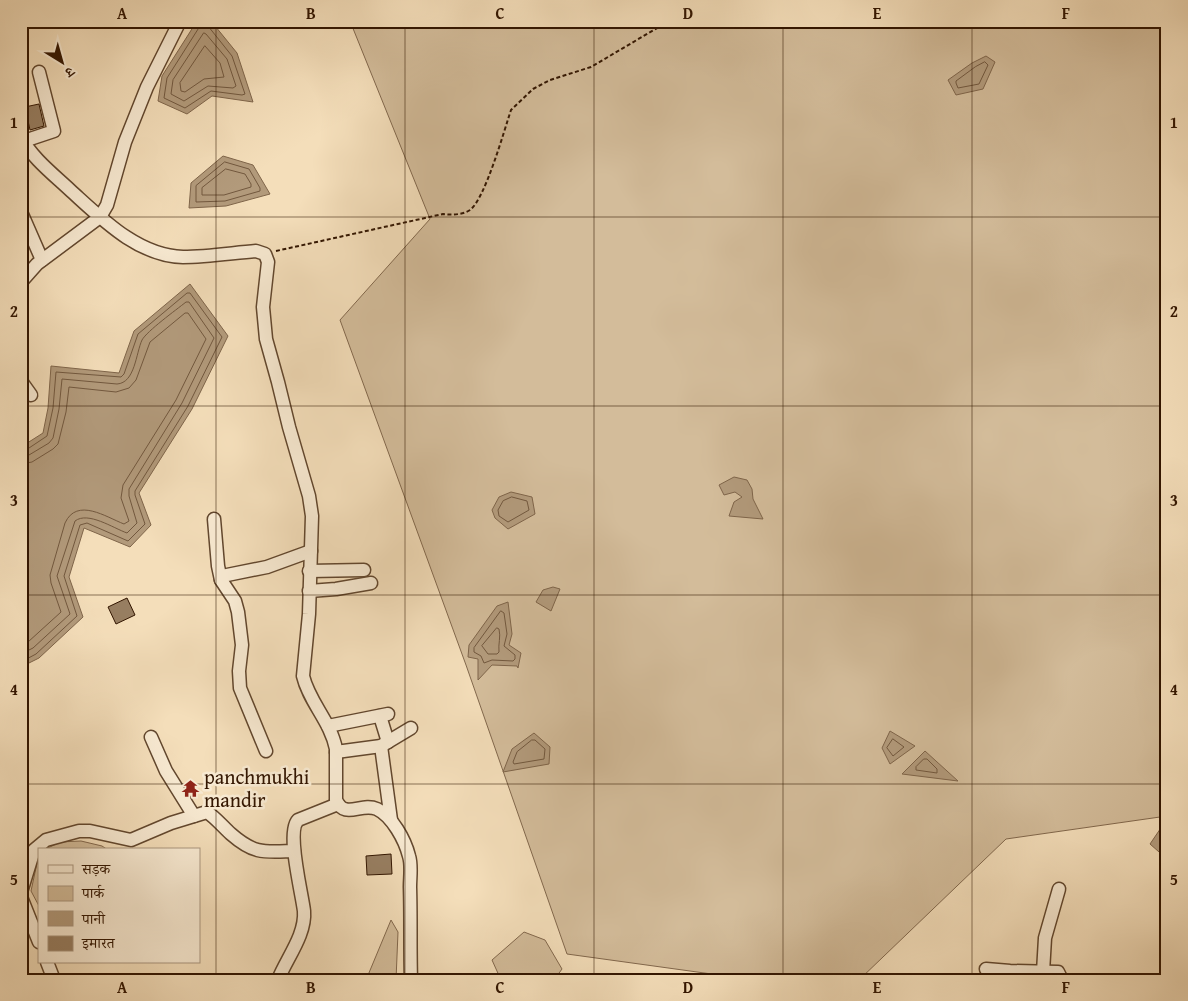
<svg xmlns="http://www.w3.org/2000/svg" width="1188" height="1001" viewBox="0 0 1188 1001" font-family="'Gentium Book Plus','Noto Serif Devanagari',serif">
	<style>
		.green { fill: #d3bc9a; stroke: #82684d }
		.water { fill: #b29a7b; stroke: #7f654a }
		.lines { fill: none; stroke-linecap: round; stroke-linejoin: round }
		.shore { stroke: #72583e; stroke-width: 1 }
		.building { fill: #977e61; stroke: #321500 }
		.minor-casing { stroke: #62472e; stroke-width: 15 }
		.path { stroke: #321500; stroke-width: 2; stroke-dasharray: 4 2.5; stroke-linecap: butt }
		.minor { stroke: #f8ead2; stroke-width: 12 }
		.grid { fill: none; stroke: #321500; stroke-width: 1; stroke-opacity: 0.55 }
		.labels { text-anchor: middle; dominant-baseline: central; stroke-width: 5; stroke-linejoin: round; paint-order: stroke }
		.poi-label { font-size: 20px; fill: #321500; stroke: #f8ead2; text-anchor: start }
		.neatline { fill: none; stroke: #321500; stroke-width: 2 }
		.grid-label { font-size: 16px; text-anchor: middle; font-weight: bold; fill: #321500 }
	</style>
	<rect width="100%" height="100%" fill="#f4deba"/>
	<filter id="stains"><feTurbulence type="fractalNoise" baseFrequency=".004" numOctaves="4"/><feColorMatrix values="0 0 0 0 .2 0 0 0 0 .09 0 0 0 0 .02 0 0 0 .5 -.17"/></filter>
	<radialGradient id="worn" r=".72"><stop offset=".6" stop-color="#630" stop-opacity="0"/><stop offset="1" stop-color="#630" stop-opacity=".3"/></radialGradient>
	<!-- green -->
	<g class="green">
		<path d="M 350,21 L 1167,21 L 1167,816 L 1006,839 L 859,980 L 755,980 L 567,954 L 466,665 L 340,320 L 430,219 Z"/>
		<path d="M 81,841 L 102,846 L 108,850 L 44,850 L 60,842 Z"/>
		<path d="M 39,854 L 39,906 L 31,891 Z"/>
		<path d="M 391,920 L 398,932 L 396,980 L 366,980 Z"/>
		<path d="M 524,932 L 545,940 L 562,969 L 554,980 L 501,980 L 492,960 Z"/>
	</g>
	<!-- water -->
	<g class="water">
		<path d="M 197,21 L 211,21 L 237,53 L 253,102 L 212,96 L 187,114 L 158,101 L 162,76 Z"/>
		<path d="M 986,56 L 995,62 L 983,89 L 956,95 L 948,80 L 972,63 Z"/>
		<path d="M 223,156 L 253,165 L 270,194 L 226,206 L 189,208 L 191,183 Z"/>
		<path d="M 190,284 L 228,336 L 192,409 L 139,493 L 151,525 L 130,547 L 84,528 L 69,577 L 83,617 L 39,658 L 21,667 L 21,447 L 43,433 L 48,408 L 51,366 L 119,373 L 134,331 Z"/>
		<path d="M 734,477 L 747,480 L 752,489 L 753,499 L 763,519 L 729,516 L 734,502 L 742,497 L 735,492 L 724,495 L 719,485 Z"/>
		<path d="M 511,492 L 532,497 L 535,514 L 508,529 L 495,518 L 492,510 L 499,497 Z"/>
		<path d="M 553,587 L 560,589 L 551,611 L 536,602 L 543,590 Z"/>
		<path d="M 508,602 L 512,634 L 509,645 L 521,653 L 518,668 L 517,666 L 492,665 L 478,680 L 478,659 L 468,657 L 469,645 L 497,606 Z"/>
		<path d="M 890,731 L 915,746 L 890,764 L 882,748 Z"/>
		<path d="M 534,733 L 550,747 L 549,764 L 503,772 L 512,749 Z"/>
		<path d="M 925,751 L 958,781 L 902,774 Z"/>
		<path d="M 1167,819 L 1167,859 L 1150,844 Z"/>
	</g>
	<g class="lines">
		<!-- shore -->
		<g class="shore">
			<path d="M 201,21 L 200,26 L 167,78 L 164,98 L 185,108 L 211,91 L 242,95 L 245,94 L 232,56 L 208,26 L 207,21"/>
			<path d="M 204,33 L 206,34 L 227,59 L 236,86 L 233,88 L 208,86 L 184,101 L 171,94 L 173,80 Z"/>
			<path d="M 205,46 L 220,63 L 224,77 L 204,79 L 185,92 L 181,91 L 180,83 Z"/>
			<path d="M 985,62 L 988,65 L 979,84 L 958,88 L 956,83 L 956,81 L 975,67 Z"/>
			<path d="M 225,162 L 249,169 L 260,188 L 260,191 L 225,201 L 196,202 L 196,186 Z"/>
			<path d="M 226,169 L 245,174 L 251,184 L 251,187 L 224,195 L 202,195 L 202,188 Z"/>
			<path d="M 21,450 L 26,450 L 47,436 L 53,408 L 56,372 L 121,377 L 124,374 L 138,334 L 187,293 L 190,293 L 222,337 L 188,406 L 135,491 L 135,495 L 145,524 L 128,541 L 87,523 L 80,525 L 64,576 L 77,616 L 36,654 L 21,662"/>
			<path d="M 21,457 L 29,455 L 49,443 L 53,438 L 59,409 L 62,379 L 117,384 C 135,383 136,353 142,340 C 147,331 176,310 186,302 L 189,302 L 214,338 L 182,403 L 129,489 L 129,496 L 137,523 L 127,533 C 113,528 88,511 75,521 L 57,576 L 70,614 L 33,648 L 21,654"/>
			<path d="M 21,464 L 32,462 L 53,449 L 58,444 L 66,412 L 69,387 L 116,392 L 129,388 L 136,380 L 150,342 L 185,313 L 188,313 L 206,339 L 176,400 L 123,485 L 121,498 L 129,521 L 124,524 C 106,517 77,497 65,523 L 50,575 L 51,583 L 61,612 L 28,642 L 21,646"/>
			<path d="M 512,497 L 527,501 L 529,510 L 508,522 L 499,516 L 498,510 L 503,501 Z"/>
			<path d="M 501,611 L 504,613 L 507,634 L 504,646 L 515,655 L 515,659 L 513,661 L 492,660 L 484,663 L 481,656 L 474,652 L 474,648 Z"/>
			<path d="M 497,628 L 499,629 C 501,637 498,644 499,652 L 497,654 L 488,654 L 482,646 Z"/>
			<path d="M 893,739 L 904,747 L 893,756 L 887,748 Z"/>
			<path d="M 532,740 L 535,740 L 545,749 L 544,759 L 514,764 L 513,762 L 517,752 Z"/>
			<path d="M 924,759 L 927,759 L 937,769 L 937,773 L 916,770 L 916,767 Z"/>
		</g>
	</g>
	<!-- building -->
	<g class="building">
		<path d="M 39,104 L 44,126 L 30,130 L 25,107 Z"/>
		<path d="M 127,598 L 135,615 L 116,624 L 108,607 Z"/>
		<path d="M 391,854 L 392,874 L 367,875 L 366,856 Z"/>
	</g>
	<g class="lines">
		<defs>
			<g id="minor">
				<path d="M 21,137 C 32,158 53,174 70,190 C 102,219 138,256 183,257 C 207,257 232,253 256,251 L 265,254 L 268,262 L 263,307 L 266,339 L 278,382 L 289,427 L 309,496 L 312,516 L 309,614 L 303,676 C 309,702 331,722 336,749 L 336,800 C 345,820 361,802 377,809 C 392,816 405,840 409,856 C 412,865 410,877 410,887 C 411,918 410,949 411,980"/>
				<path d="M 21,142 L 54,131 L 39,72"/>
				<path d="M 21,212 L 42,260"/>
				<path d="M 21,282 L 37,264 L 100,217 L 107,205 L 125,142 L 147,87 L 180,21"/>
				<path d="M 21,381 L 31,395"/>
				<path d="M 214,519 L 218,566 L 221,580"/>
				<path d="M 309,571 L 364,570"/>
				<path d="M 309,591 L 336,589 L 371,583"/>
				<path d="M 380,716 L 388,742"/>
				<path d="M 328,726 L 388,714"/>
				<path d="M 151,737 L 166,771 L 194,816"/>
				<path d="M 381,746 L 391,820"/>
				<path d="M 266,751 L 240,688 L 239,671 L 242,645 L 238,612 L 235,601 L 221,580 L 227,575 L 267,567 L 311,551"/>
				<path d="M 336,752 L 381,746 L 411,728"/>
				<path d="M 21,892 L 34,850 L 46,840 L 79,831 L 90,831 L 131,840 L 171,823 L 207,812 C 216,818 223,827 231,834 C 255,855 265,852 294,851"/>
				<path d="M 21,897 L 39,942"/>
				<path d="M 47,962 L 54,980"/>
				<path d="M 986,969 L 1010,971 L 1058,972 L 1062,980"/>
				<path d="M 1043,972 L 1045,938 L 1059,889"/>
				<path d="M 278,980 C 286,959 306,935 304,911 C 302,893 286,832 298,820 L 338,804"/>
			</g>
		</defs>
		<!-- minor casing -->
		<use href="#minor" class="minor-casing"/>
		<!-- path -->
		<path class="path" d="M 276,251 L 443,214 C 452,215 462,215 470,210 C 485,199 504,131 511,110 L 533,89 L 550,80 L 591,67 L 669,21"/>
		<!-- minor -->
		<use href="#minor" class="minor"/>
	</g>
	<!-- grid -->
	<path class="grid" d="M 216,21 L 216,980M 405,21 L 405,980M 594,21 L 594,980M 783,21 L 783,980M 972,21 L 972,980M 21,217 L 1167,217M 21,406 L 1167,406M 21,595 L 1167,595M 21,784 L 1167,784"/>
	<!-- icons -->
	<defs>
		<symbol id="temple-bare" viewBox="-9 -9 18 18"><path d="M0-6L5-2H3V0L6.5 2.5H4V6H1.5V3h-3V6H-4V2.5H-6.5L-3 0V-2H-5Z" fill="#8f2418" stroke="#f8ead2" stroke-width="2.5" paint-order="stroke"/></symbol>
	</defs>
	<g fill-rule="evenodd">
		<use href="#temple-bare" x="178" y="776" width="25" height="25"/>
	</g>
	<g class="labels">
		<!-- poi labels -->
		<g class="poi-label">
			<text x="204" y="776">panchmukhi<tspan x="204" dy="23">mandir</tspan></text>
		</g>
	</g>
	<!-- margin -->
	<rect width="1188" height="1001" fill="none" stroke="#f4deba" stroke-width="55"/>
	<!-- legend -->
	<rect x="38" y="848" width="162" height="115" fill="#f8ead2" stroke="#a9957e"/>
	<rect x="48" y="865" width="25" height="8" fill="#f8ead2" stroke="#a9957e"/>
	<text x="82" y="874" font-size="15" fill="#321500">सड़क</text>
	<rect x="48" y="886" width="25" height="15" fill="#d3bc9a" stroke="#a9957e"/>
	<text x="82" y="898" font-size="15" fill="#321500">पार्क</text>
	<rect x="48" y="911" width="25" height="15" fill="#b29a7b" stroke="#a9957e"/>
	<text x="82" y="924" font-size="15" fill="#321500">पानी</text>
	<rect x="48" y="936" width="25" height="15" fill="#977e61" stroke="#a9957e"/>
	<text x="82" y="948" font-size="15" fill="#321500">इमारत</text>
	<!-- north arrow -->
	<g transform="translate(62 62) rotate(143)" stroke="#f8ead2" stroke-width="4" paint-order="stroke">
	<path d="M0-4L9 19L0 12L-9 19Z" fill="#321500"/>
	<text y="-8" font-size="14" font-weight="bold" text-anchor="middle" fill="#321500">उ</text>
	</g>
	<rect x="28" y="28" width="1132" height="946" class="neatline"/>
	<g class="grid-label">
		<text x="122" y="19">A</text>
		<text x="311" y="19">B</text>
		<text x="500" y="19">C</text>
		<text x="688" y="19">D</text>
		<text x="877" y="19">E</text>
		<text x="1066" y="19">F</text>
		<text x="14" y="128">1</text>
		<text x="1174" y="128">1</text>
		<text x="14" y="317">2</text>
		<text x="1174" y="317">2</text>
		<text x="14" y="506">3</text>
		<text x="1174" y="506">3</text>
		<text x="14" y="695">4</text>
		<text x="1174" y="695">4</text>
		<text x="14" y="885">5</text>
		<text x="1174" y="885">5</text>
		<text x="122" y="993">A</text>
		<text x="311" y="993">B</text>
		<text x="500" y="993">C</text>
		<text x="688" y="993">D</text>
		<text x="877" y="993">E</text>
		<text x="1066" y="993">F</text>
	</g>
	<rect width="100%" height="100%" filter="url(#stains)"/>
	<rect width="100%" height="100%" fill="url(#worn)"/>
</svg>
